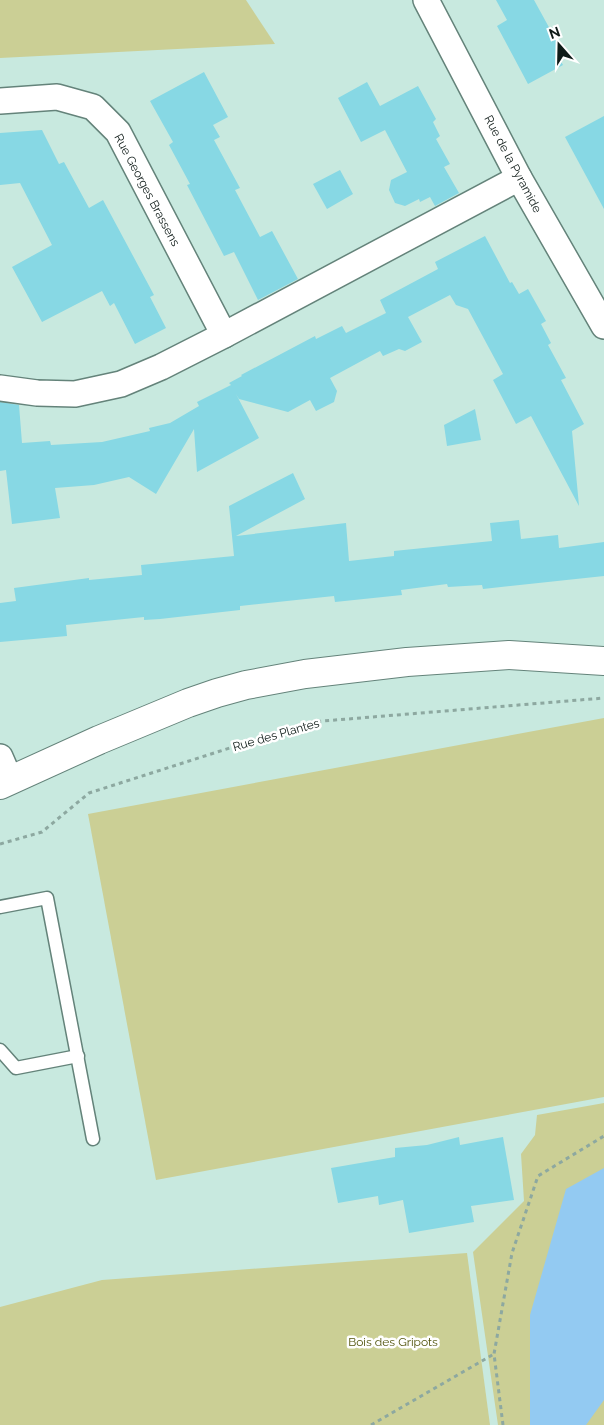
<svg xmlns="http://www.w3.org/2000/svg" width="604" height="1425" viewBox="0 0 604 1425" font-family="Raleway,sans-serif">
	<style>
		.green { fill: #cbcf95 }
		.water { fill: #93caf2 }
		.building { fill: #87d8e4 }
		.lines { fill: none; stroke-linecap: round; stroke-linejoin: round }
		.service-casing { stroke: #64837a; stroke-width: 15 }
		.minor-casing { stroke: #64837a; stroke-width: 28 }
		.tertiary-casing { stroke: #64837a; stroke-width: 30 }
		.path { stroke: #8da8a0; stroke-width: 3; stroke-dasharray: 4 4; stroke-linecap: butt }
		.service { stroke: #fff; stroke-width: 12 }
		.minor { stroke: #fff; stroke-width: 25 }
		.tertiary { stroke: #fff; stroke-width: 28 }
		.labels { text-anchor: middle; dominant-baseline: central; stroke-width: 5; stroke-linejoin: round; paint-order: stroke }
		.street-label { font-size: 12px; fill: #0f1b18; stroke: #fff }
		.park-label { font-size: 12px; fill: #50520a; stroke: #fff }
	</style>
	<rect width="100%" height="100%" fill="#c8e9df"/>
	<!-- green -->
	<g class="green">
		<path d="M 0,0 L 246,0 L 275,44 L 0,58 Z"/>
		<path d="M 604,718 L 604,1097 L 156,1180 L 88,814 Z"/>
		<path d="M 604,1103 L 604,1425 L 498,1425 L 473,1252 L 524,1201 L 521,1154 L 535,1135 L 537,1115 Z"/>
		<path d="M 467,1253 L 490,1425 L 0,1425 L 0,1307 L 102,1280 Z"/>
	</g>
	<!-- water -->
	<path class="water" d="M 604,1168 L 604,1400 L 586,1425 L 530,1425 L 530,1315 L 566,1189 Z"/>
	<!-- building -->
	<g class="building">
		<path d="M 496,0 L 534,0 L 562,51 L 556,53 L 563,65 L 528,84 L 497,26 L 507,20 Z"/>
		<path d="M 204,72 L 228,117 L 213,125 L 220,137 L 214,140 L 240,188 L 235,190 L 260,237 L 272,231 L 298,279 L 258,300 L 234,252 L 224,256 L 187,185 L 190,184 L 169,145 L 173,142 L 150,101 Z"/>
		<path d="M 367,82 L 380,106 L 418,86 L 436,119 L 433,122 L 440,136 L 436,139 L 450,164 L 444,167 L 459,193 L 435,206 L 430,197 L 420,202 L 419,199 L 405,206 L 395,203 L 389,190 L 391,180 L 407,172 L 385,130 L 361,142 L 338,98 Z"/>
		<path d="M 604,116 L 604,209 L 565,137 Z"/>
		<path d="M 42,130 L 59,164 L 64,162 L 89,208 L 103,200 L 154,295 L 150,297 L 166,328 L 135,344 L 114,303 L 110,306 L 102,291 L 42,322 L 12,267 L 52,245 L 20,183 L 0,185 L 0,133 Z"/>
		<path d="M 340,170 L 353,194 L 327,209 L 313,184 Z"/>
		<path d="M 485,236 L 510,283 L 512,282 L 519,294 L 528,289 L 546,321 L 541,324 L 551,343 L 548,345 L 566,378 L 561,380 L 584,424 L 572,431 L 579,506 L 531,416 L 516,424 L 493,380 L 503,374 L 468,309 L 456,305 L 450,295 L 408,317 L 422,342 L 405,351 L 399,349 L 383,356 L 380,351 L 330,378 L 337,391 L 334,402 L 316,411 L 310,400 L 288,412 L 239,399 L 236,394 L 259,438 L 197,472 L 194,429 L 156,494 L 129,477 L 94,485 L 55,488 L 60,518 L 12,524 L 6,470 L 0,471 L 0,402 L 19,405 L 22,443 L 50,441 L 51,445 L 102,442 L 150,431 L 149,428 L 170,423 L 199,406 L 197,402 L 231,385 L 229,383 L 242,376 L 241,375 L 315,336 L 316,339 L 342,326 L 346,333 L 386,313 L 380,300 L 438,269 L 435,262 Z"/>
		<path d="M 475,409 L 481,440 L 447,446 L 444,425 Z"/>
		<path d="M 293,473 L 305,499 L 236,536 L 346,523 L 349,561 L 394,556 L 394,551 L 492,541 L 490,523 L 519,520 L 521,539 L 558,535 L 559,548 L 604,542 L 604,576 L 483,589 L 482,585 L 448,587 L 447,584 L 401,590 L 402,595 L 335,602 L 334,596 L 240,606 L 240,610 L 160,619 L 144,620 L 144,617 L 66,625 L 67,636 L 0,642 L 0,603 L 16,601 L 14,588 L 89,578 L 89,580 L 142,575 L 141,565 L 234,556 L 229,506 Z"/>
		<path d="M 459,1137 L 460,1145 L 503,1137 L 514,1200 L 471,1206 L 474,1222 L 409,1233 L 403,1200 L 379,1205 L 378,1196 L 338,1203 L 331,1168 L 395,1157 L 395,1148 L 427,1145 Z"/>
	</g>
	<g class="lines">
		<defs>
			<g id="service">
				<path d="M 0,907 L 47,898 L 93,1139"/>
				<path d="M 0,1050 L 16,1068 L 78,1056"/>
			</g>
			<g id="minor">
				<path d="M 426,0 L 519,178 L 604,326"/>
				<path d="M 0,101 L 57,97 L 93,107 L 118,132 L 224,335"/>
				<path d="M 0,388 L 37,393 L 75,394 L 121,384 L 161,367 L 224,335 L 519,178"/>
				<path d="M 0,757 L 10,780"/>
			</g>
			<path id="tertiary" d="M 0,785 L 99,740 L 188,703 L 217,693 L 246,685 L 305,674 L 407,662 L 509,655 L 604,661"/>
		</defs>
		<!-- service casing -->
		<use href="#service" class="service-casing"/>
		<!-- minor casing -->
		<use href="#minor" class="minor-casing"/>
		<!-- tertiary casing -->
		<use href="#tertiary" class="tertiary-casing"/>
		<!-- path -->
		<g class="path">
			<path d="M 0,844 L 42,832 L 89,793 L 311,722 L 604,698"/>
			<path d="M 371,1425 L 494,1354"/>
			<path d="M 503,1425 L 494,1354 L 512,1253 L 538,1176 L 604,1136"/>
		</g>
		<!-- service -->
		<use href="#service" class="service"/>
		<!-- minor -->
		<use href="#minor" class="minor"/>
		<!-- tertiary -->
		<use href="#tertiary" class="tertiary"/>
	</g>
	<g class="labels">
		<!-- street labels -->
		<g class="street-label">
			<text transform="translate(513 164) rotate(62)">Rue de la Pyramide</text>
			<text transform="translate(147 190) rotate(62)">Rue Georges Brassens</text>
			<text transform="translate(276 735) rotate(-16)">Rue des Plantes</text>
		</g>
		<!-- park labels -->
		<g class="park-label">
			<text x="393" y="1342">Bois des Gripots</text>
		</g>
	</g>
	<!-- north arrow -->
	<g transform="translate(559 45) rotate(340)" stroke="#ffffff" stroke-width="4" paint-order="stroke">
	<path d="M0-4L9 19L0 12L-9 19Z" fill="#0f1b18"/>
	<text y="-8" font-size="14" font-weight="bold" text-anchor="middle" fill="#0f1b18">N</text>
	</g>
</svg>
